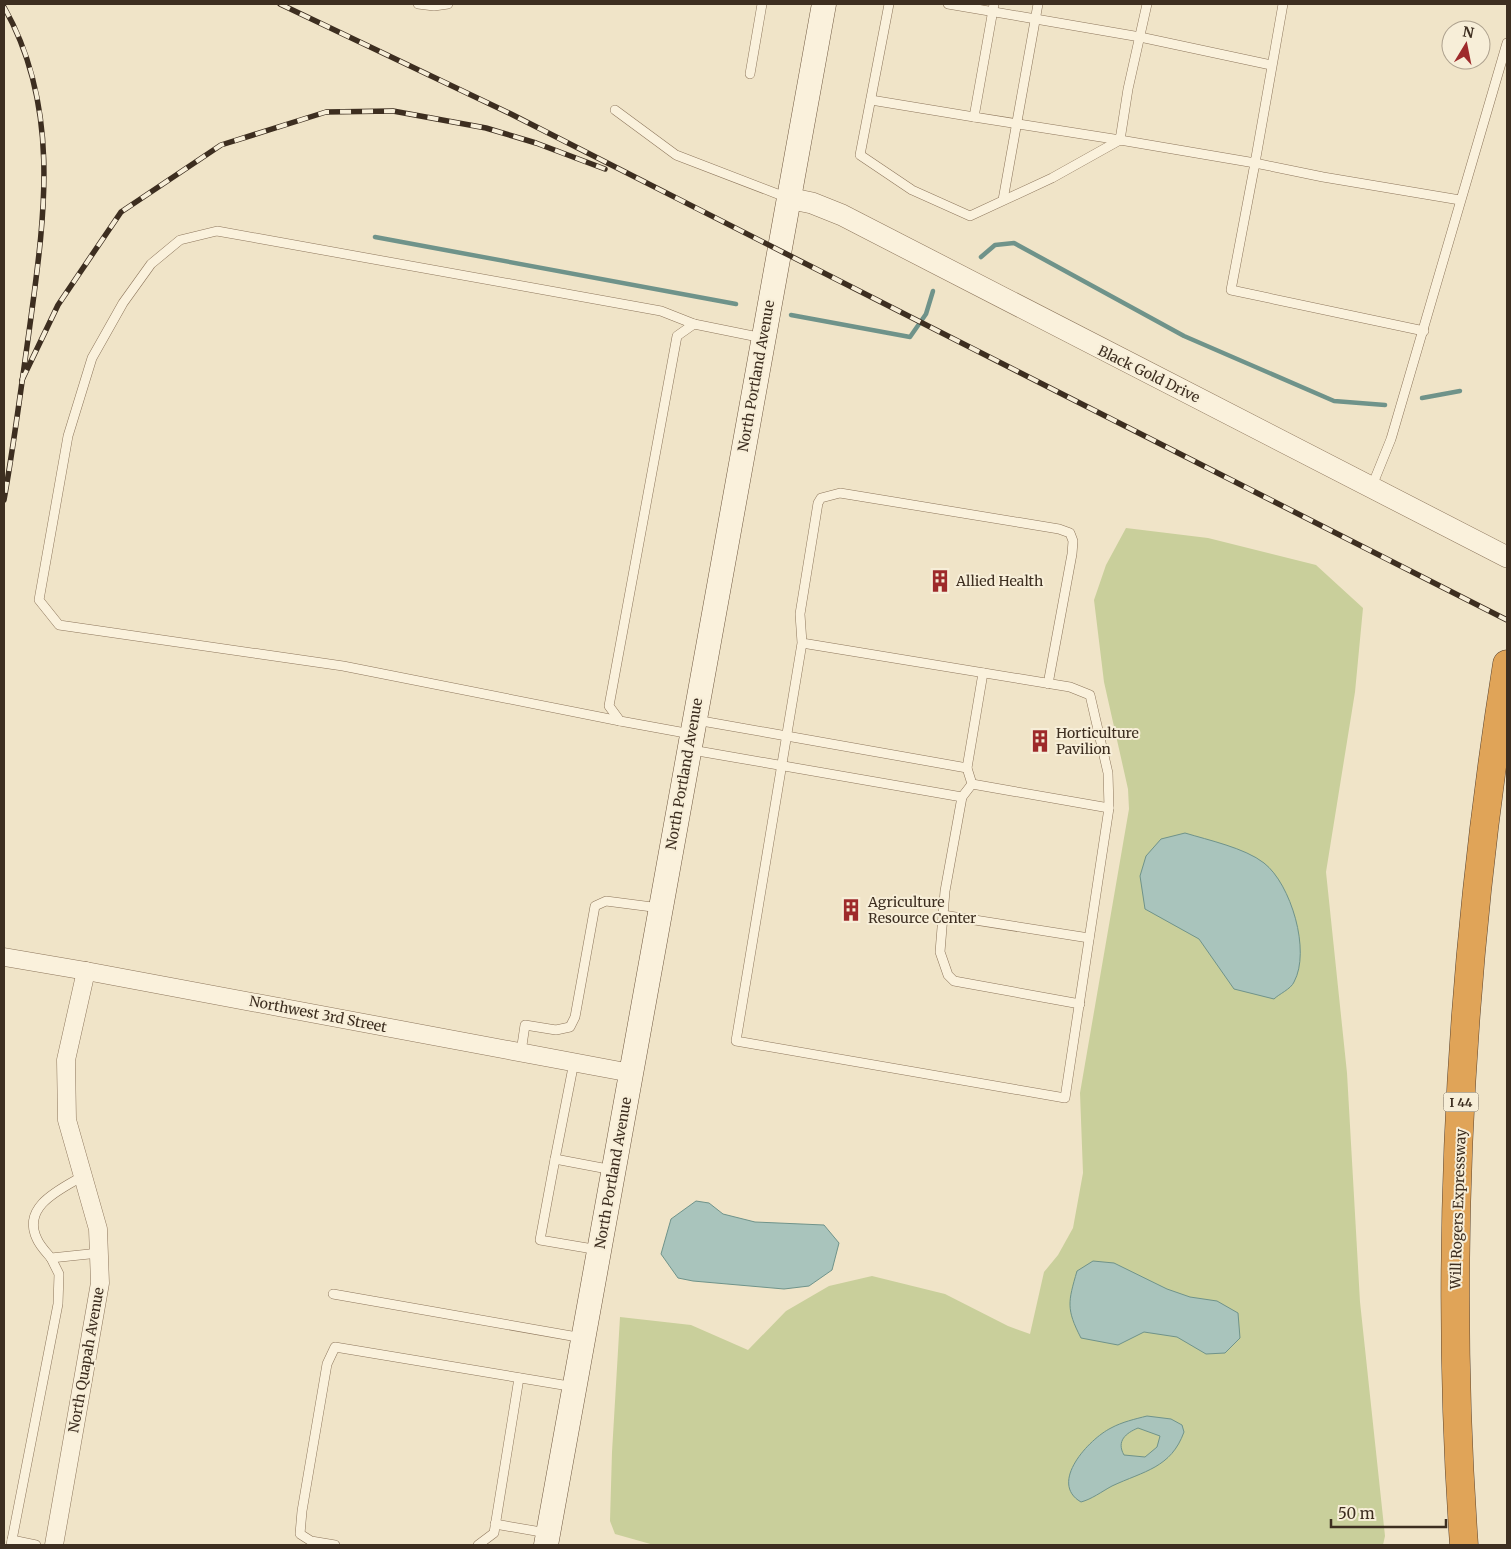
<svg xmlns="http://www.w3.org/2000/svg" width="1511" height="1549" viewBox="0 0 1511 1549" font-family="Merriweather,serif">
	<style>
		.green { fill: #c9cf9b }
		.water { fill: #a9c4bc; stroke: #6f938a; fill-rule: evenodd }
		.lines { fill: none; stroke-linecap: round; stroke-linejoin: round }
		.stream { stroke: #6f938a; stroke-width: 4.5 }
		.service-casing { stroke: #8d765c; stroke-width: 10 }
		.minor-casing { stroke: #8d765c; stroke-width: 19 }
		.tertiary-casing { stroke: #8d765c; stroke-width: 22 }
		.secondary-casing { stroke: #6f573f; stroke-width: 25 }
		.motorway-casing { stroke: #5b4430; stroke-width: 29 }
		.service { stroke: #faf1dc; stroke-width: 9 }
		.minor { stroke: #faf1dc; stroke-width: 18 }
		.tertiary { stroke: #faf1dc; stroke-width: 21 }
		.secondary { stroke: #faf1dc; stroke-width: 24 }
		.motorway { stroke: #e0a458; stroke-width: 28 }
		.rail-casing { stroke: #3d2e20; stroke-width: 5.5 }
		.rail { stroke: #f7eed8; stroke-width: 4; stroke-dasharray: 11; stroke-linecap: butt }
		.labels { text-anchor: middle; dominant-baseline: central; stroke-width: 4; stroke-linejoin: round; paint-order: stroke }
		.shield { fill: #f7eed8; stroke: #756857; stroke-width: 1 }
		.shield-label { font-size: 12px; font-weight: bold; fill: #3d2e20 }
		.street-label { font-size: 14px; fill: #3d2e20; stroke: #f7eed8 }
		.poi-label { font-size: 14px; fill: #3d2e20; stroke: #f7eed8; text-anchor: start }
	</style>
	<rect width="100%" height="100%" fill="#f0e4c8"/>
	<!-- green -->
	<path class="green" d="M 1126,528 L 1208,538 L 1316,565 L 1363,608 L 1355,692 L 1326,872 L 1347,1073 L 1360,1302 L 1385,1536 L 1383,1545 L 654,1545 L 615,1534 L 610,1521 L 612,1452 L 620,1317 L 691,1325 L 748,1350 L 786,1311 L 829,1286 L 872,1276 L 945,1294 L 1008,1326 L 1030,1334 L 1044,1272 L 1058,1255 L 1073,1228 L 1083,1173 L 1080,1093 L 1129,809 L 1128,789 L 1104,682 L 1094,600 L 1106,565 Z"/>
	<!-- water -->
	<g class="water">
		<path d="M 1185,833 C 1208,840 1245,848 1264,863 C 1291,884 1311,951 1294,982 C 1291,989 1279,994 1274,999 L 1234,989 L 1199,939 L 1145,909 L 1140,876 L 1146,856 L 1161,839 Z"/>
		<path d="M 696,1201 L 709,1203 L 723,1214 L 755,1222 L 824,1225 L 839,1243 L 832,1270 L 809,1286 L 784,1289 L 693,1281 L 678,1278 L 661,1254 L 671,1219 Z"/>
		<path d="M 1093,1261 L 1114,1263 L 1167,1289 L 1190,1297 L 1217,1301 L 1238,1313 L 1240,1338 L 1225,1353 L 1206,1354 L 1177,1337 L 1144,1332 L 1118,1345 L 1081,1338 C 1066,1309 1068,1302 1077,1271 Z"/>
		<path d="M 1147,1416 L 1171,1419 L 1182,1425 L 1184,1432 C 1171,1468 1144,1471 1112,1486 C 1101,1492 1092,1499 1081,1502 C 1048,1483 1089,1439 1111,1428 C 1122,1422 1135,1419 1147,1416 ZM 1138,1428 L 1160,1436 L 1157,1447 L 1145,1457 L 1124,1455 C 1116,1441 1126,1433 1138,1428 Z"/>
	</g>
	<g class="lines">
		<!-- stream -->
		<g class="stream">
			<path d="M 375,237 L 736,304"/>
			<path d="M 981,257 L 995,245 L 1014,243 L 1184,336 L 1334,401 L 1385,405"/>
			<path d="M 791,315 L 910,337 L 926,314 L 933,291"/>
			<path d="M 1422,398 L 1460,391"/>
		</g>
		<defs>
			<g id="service">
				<path d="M 418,4 L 434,6 L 448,4"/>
				<path d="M 889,4 L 860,155 L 912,190 L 970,216 L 1052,178 L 1120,140 L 1255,163 L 1283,4"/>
				<path d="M 948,4 L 1140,37 L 1271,65"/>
				<path d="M 994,4 L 974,117 L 1120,140 L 1128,89 L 1147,4"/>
				<path d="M 750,74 L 762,4"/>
				<path d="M 871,100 L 974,117"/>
				<path d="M 615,110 L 676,155 L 788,198"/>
				<path d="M 1003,200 L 1038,4"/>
				<path d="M 1424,331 L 1231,290 L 1255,163 L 1323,177 L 1460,200"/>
				<path d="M 1372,486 L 1391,439 L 1507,43"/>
				<path d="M 802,643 L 1070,687 L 1090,695 L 1108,773 L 1109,808 L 1065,1098 L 736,1041 L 802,643 L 800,614 L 818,503 L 821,498 L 840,493 L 1059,529 L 1070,533 L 1073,541 L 1072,554 L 1048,684"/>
				<path d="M 983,673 L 967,768 L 972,784 L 962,797 L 945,891 L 940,952 L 948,975 L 954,981 L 1080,1004"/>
				<path d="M 696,720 L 967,768"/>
				<path d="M 620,721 L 343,666 L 59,625 L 39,600 L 68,436 L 92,358 L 123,303 L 151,264 L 180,240 L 217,231 L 661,311 L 694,324"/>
				<path d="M 691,734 L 620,721 L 609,706 L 677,336 L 694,324 L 763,338"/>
				<path d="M 692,750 L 962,797"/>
				<path d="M 972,784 L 1109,808"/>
				<path d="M 943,915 L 1089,938"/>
				<path d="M 521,1052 L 525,1025 L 556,1030 L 570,1027 L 575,1017 L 595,906 L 606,901 L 660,908"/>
				<path d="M 555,1159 L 574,1062"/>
				<path d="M 83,1176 C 61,1189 21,1206 37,1239 C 40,1246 46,1252 51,1258 L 99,1253"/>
				<path d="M 599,1250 L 540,1240 L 555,1159 L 613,1170"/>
				<path d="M 333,1294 L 583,1338"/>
				<path d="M 495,1524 L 547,1533"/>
				<path d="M 12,1540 L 36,1545"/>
				<path d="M 11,1545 L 58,1304 L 59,1274 L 51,1258"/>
				<path d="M 335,1545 L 311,1541 L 300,1534 L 302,1511 L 327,1364 L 335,1347 L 575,1387"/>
				<path d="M 478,1545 L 494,1533 L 519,1378"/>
			</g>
			<g id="minor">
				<path d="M 4,957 L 86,971 L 631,1073"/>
				<path d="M 54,1545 L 100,1283 L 98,1229 L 67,1120 L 66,1060 L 86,971"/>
			</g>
			<path id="tertiary" d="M 788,198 L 812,203 L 842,215 L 1507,557"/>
			<path id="secondary" d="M 546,1545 L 824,4"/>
			<path id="motorway" d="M 1464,1545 C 1443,1252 1461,954 1507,664"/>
		</defs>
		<!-- service casing -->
		<use href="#service" class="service-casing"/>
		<!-- minor casing -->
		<use href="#minor" class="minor-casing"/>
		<!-- tertiary casing -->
		<use href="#tertiary" class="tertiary-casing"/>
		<!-- secondary casing -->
		<use href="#secondary" class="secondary-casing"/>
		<!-- motorway casing -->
		<use href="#motorway" class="motorway-casing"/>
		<!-- service -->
		<use href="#service" class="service"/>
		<!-- minor -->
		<use href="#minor" class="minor"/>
		<!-- tertiary -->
		<use href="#tertiary" class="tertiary"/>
		<!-- secondary -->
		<use href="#secondary" class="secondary"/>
		<!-- motorway -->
		<use href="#motorway" class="motorway"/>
		<defs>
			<g id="rail">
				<path d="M 280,4 L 511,114 L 1507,620"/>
				<path d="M 4,7 C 62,110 44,220 29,332 C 21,388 14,444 4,500"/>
				<path d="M 22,380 L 58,305 L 121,212 L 221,145 L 326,112 L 393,111 L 486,128 L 536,143 L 605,169"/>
			</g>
		</defs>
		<!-- rail casing -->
		<use href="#rail" class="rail-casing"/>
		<!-- rail -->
		<use href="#rail" class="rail"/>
	</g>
	<!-- icons -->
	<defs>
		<symbol id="building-bare" viewBox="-9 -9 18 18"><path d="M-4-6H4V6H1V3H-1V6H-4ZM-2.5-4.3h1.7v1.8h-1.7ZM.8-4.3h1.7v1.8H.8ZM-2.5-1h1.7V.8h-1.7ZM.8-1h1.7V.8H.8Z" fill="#9e2a2b" stroke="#f7eed8" stroke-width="2.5" paint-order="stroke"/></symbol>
	</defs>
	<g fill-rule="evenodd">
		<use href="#building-bare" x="924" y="565" width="32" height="32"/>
		<use href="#building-bare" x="1024" y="725" width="32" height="32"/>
		<use href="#building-bare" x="835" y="894" width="32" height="32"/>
	</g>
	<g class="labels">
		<!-- shield labels -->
		<rect class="shield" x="1443.5" y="1092.5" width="35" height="19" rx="4"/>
		<g class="shield-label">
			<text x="1461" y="1102">I 44</text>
		</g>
		<!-- street labels -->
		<g class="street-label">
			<text transform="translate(1149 374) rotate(26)">Black Gold Drive</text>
			<text transform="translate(756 376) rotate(-80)">North Portland Avenue</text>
			<text transform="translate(684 774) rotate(-80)">North Portland Avenue</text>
			<text transform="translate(318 1014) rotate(11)">Northwest 3rd Street</text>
			<text transform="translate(613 1173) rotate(-80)">North Portland Avenue</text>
			<text transform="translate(1458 1209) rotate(-88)">Will Rogers Expressway</text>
			<text transform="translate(86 1360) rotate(-80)">North Quapah Avenue</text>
		</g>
		<!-- poi labels -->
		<g class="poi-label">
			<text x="956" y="581">Allied Health</text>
			<text x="1056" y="733">Horticulture<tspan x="1056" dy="16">Pavilion</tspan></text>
			<text x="868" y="902">Agriculture<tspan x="868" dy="16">Resource Center</tspan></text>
		</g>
	</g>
	<!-- border -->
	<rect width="1511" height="1549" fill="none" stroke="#3d2e20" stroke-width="10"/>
	<!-- north arrow -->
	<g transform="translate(1466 45) rotate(10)"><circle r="24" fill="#f7eed8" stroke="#ada18e"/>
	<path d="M0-4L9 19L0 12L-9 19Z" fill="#9e2a2b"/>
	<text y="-8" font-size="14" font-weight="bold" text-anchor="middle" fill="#3d2e20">N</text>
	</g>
	<!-- scale -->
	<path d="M1331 1519v8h115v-8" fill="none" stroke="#3d2e20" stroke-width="2.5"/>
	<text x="1338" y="1519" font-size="15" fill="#3d2e20" stroke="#f7eed8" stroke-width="4" paint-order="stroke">50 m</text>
</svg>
